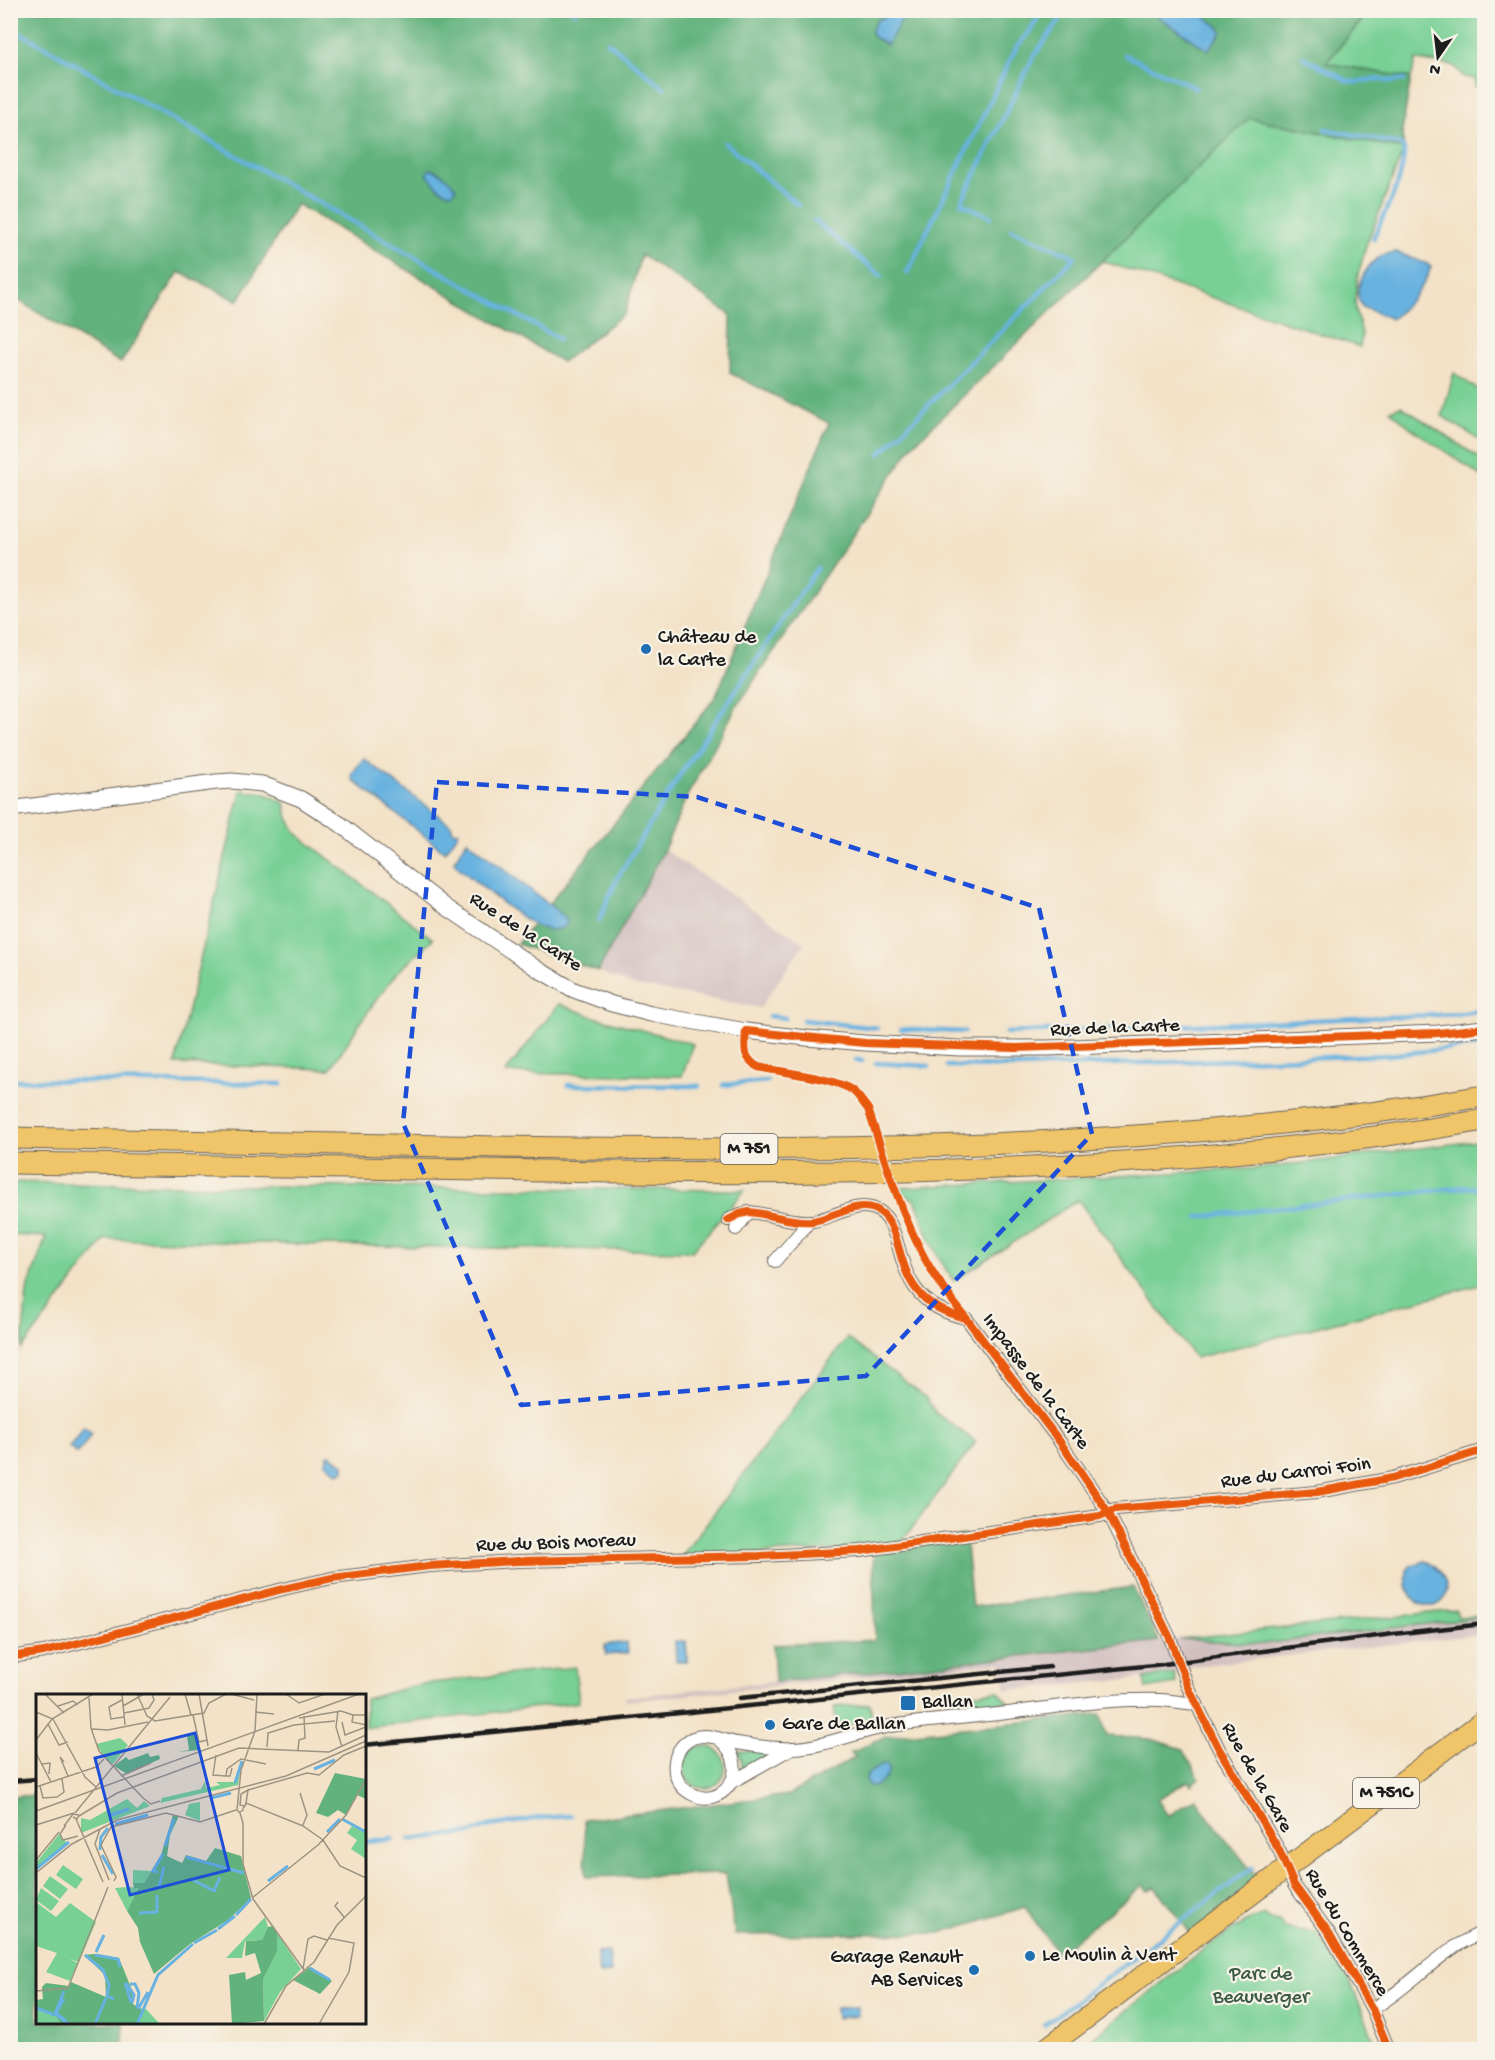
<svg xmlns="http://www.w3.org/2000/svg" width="1495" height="2060" viewBox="0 0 1495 2060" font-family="'Gochi Hand',sans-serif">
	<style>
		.industrial { fill: #d2bfc0 }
		.green { fill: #78d095; stroke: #4a7658; stroke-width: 1.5 }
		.forest { fill: #62b27e; stroke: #3f674d; stroke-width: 1.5 }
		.water { fill: #67b2e0; stroke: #42677e; stroke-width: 1.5 }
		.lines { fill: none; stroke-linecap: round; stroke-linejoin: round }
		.stream { stroke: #67b2e0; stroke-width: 4.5 }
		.minor-casing { stroke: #676158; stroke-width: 14 }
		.tertiary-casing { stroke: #676158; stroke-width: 17 }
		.primary-casing { stroke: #676158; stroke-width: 22 }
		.trunk-casing { stroke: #676158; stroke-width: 23 }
		.minor { stroke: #fff; stroke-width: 12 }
		.tertiary { stroke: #fff; stroke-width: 15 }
		.primary { stroke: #f0c469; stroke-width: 20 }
		.trunk { stroke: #f0c469; stroke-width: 21 }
		.rail { stroke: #1c1c1c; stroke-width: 4.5 }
		.cycleway-casing { stroke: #f7f3e8; stroke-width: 11 }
		.cycleway { stroke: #e8590c; stroke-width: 8 }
		.marked { fill: none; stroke: #1d4ed8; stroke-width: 4.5; stroke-dasharray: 12 8; stroke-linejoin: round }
		.poi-dot { fill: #1f6fb2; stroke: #f7f3e8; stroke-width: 2 }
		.labels { text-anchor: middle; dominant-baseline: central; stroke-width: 4.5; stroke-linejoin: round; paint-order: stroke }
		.shield { fill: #f7f3e8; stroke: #5e5c59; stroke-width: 1.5 }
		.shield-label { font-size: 18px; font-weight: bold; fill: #1c1c1c }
		.poi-label { font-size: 20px; fill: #1c1c1c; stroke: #f7f3e8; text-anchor: start }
		.street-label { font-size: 20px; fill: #1c1c1c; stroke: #f7f3e8 }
		.park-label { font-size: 20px; fill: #3c5b46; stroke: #f7f3e8 }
		.inset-river { fill: none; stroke: #67b2e0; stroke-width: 3 }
		.inset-road { fill: none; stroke: #9d9383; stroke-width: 1.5 }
		.view { fill: #1d4ed8; fill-opacity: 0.15; stroke: #1d4ed8; stroke-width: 3 }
		.inset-edge { fill: none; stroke: #1c1c1c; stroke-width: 3 }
	</style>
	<rect width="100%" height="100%" fill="#f7f3e8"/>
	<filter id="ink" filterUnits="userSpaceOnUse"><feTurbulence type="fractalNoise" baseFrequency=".0167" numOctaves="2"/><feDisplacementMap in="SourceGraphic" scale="12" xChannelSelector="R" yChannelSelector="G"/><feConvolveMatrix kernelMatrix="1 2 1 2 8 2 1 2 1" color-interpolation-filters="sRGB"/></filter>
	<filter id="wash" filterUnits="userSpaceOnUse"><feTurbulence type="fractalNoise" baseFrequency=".008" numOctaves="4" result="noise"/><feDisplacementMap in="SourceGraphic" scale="24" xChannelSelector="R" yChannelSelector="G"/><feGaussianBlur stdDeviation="1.35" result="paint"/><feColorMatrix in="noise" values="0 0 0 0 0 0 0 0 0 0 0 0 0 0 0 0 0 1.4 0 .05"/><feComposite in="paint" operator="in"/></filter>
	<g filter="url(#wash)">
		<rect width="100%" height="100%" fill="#f3e2c7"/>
		<!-- industrial -->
		<g class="industrial">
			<path d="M 664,850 L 804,943 L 760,1008 L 631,985 L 598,971 Z"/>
			<path d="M 1484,1616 L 1484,1634 L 1193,1666 L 1175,1674 L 1144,1678 L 1006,1690 L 1001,1663 L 626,1701 L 625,1697 L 1179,1639 L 1262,1644 Z"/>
		</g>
		<!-- green -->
		<g class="green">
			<path d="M 1370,11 L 1484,11 L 1484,88 L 1475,87 L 1475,79 L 1464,77 L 1453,65 L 1416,60 L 1411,78 L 1326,63 Z"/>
			<path d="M 1249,118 L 1404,149 L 1367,243 L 1358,275 L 1355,299 L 1356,313 L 1362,333 L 1360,347 L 1102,261 Z"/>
			<path d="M 1454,373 L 1484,394 L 1484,443 L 1442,416 Z"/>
			<path d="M 1401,406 L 1484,461 L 1484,478 L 1411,428 L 1390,410 Z"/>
			<path d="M 241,791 L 264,793 L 285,803 L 288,818 L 297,834 L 433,939 L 396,974 L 371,1007 L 330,1069 L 175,1064 Z"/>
			<path d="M 559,1004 L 591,1016 L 693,1044 L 682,1076 L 505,1073 Z"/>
			<path d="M 1484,1140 L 1484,1284 L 1195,1358 L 1078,1200 L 954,1281 C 935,1256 926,1230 916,1201 L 896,1188 L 1263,1168 Z"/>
			<path d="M 11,1182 L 228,1186 L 745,1190 L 692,1251 L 363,1246 L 105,1239 L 22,1349 L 27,1291 L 46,1237 L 11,1235 Z"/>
			<path d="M 847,1338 L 925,1397 L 937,1414 L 976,1442 L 898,1547 L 681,1557 Z"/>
			<path d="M 1456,1610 L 1458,1617 L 1484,1615 L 1484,1617 L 1262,1644 L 1179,1639 Z"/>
			<path d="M 575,1667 L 579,1702 L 365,1728 L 365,1699 L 421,1684 Z"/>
			<path d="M 1174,1673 L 1176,1684 L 1146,1689 L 1144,1678 Z"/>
			<path d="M 998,1691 L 1008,1702 L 958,1708 L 957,1695 Z"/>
			<path d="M 870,1704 L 872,1716 L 860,1722 L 837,1727 L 834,1707 Z"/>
			<circle cx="704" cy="1767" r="21"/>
			<path d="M 738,1751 L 775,1751 L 742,1771 L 742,1761 Z"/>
			<path d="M 1265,1915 L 1268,1919 L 1279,1921 L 1285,1928 L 1316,1933 L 1346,1972 L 1378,2049 L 1077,2050 L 1208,1946 L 1245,1922 Z"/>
		</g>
		<!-- forest -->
		<g class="forest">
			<path d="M 1370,10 L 1326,63 L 1411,78 L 1402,131 L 1404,149 L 1249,118 L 912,446 L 737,706 L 687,796 L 664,850 L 598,971 L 517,944 L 715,698 L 829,423 L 730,373 L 731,315 L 641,255 L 625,313 L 562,362 L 297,204 L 238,301 L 179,272 L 121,363 L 11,296 L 10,11 Z"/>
			<path d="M 965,1535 L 972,1607 L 1133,1587 L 1159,1641 L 775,1682 L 773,1645 L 875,1640 L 873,1550 Z"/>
			<path d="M 1100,1714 L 1107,1736 L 1151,1739 L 1183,1749 L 1199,1778 L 1191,1785 L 1188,1781 L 1157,1799 L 1168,1816 L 1196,1798 L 1206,1814 L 1263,1885 L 1194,1938 L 1155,1887 L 1148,1891 L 1143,1885 L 1058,1954 L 1025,1907 L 940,1933 L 735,1935 L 726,1874 L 586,1877 L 584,1820 L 788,1795 L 856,1757 L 850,1753 L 886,1736 Z"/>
			<path d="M 37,1795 L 38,2022 L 124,2023 L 123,2042 L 69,2047 L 11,2047 L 11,1797 Z"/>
		</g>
		<!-- water -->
		<g class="water">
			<path d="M 892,11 L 907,11 L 887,45 L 872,36 L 871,31 L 877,20 L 890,15 Z"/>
			<path d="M 1149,11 L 1197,11 L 1218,26 L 1222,32 L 1208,50 Z"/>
			<path d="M 430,169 C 441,171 449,180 456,188 L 452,193 C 441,192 434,184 427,174 Z"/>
			<path d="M 1396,252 L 1427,264 L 1431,267 C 1425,287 1407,305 1392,319 L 1362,307 C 1362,306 1358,299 1358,298 C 1356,283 1369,262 1381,256 C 1385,253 1391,253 1396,252 Z"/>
			<path d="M 364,759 L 451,825 L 453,831 L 459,832 L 445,852 L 353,780 L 352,775 C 355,769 358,764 364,759 Z"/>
			<path d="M 467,840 L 565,917 L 567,923 L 564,927 C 558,930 552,931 545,929 C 520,921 479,884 457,866 L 454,861 Z"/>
			<path d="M 84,1428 L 92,1434 L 77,1454 L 69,1447 Z"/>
			<path d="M 330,1455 L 344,1464 L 344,1471 L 338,1473 L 326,1463 L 327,1456 Z"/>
			<path d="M 1425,1561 C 1435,1565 1440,1570 1445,1581 C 1458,1613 1401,1620 1407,1570 L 1412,1565 Z"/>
			<path d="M 675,1641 L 686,1641 L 687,1661 L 676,1661 Z"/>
			<path d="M 627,1642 L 628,1653 L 606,1655 L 605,1645 Z"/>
			<path d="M 886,1764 L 889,1768 C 889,1778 882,1782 874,1787 L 869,1786 L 866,1780 L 867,1775 L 881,1765 Z"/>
			<path d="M 609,1952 L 611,1973 L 599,1974 L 597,1953 Z"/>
			<path d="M 858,2007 L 858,2016 L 837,2018 L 836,2008 Z"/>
		</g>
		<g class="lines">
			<!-- stream -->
			<g class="stream">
				<path d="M 572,10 L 575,13"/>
				<path d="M 10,27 L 559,339"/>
				<path d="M 608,42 L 664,88"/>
				<path d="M 1125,55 L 1196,88"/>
				<path d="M 1303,57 L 1346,80 L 1356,82 L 1375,79 L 1388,81 L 1404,80"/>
				<path d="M 1325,129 L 1399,144 L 1404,149 C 1404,180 1385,212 1373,239"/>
				<path d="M 725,143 L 798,205"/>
				<path d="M 991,217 L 961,203 L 1034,56 L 1067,10"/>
				<path d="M 814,220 L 881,276"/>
				<path d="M 907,273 L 1016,48 L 1032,28 L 1042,10"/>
				<path d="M 880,454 L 1075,257 L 1011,229"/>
				<path d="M 599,920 L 618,877 L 678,778 L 817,568"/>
				<path d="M 769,1016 L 785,1018"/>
				<path d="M 803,1020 L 877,1028"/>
				<path d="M 901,1029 L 965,1032"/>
				<path d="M 1006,1033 L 1457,1014 L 1484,1010"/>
				<path d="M 856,1060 L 862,1061"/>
				<path d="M 876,1063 L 929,1066"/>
				<path d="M 947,1066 L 1020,1067 L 1388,1055 L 1484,1045"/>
				<path d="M 10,1080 L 282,1084"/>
				<path d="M 568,1085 L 699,1086"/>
				<path d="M 723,1085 L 767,1081"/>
				<path d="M 1198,1217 L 1465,1187 L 1481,1189"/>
				<path d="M 409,1839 L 471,1833 L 489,1826 L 540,1818 L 571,1816"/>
				<path d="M 364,1842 L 393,1839"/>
				<path d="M 1044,2025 L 1252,1868"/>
			</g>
		</g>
	</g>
	<g filter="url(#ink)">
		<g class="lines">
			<defs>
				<g id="minor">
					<path d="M 728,1220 L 740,1214 L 749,1212 C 770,1214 792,1223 813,1221 C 832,1218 856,1201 875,1209 C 912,1225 883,1301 966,1318 L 1060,1442 L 1108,1512 L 1170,1638 L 1188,1687 L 1219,1749 L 1279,1850 L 1294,1885 L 1329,1933 L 1372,2009 L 1389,2050"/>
					<path d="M 736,1229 L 749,1212"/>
					<path d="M 775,1261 L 810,1221"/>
					<path d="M 10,1657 L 44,1652 L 283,1589 L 332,1578 L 429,1566 L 518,1561 L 760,1556 L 860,1551 L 1100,1516 L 1115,1509 L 1317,1492 L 1393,1478 L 1484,1450"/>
					<path d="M 720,1740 C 754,1768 722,1812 690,1793 C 668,1781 670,1748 693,1738 C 707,1732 723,1741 737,1743 C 754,1746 775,1749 792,1748 C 824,1747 853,1733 885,1727 C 925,1720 966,1718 1007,1713 C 1057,1707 1110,1698 1161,1700 C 1173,1701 1185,1703 1197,1704"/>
					<path d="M 730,1783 L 792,1748"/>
					<path d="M 1372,2009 C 1412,1986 1441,1948 1484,1932"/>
				</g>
				<path id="tertiary" d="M 10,809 L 216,782 L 232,781 L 262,784 L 301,799 L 340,824 L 446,907 L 539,970 L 574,990 L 612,1004 L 651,1014 L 746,1031 L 807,1038 L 865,1043 L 960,1048 L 1047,1048 L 1438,1033 L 1484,1028"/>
				<path id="primary" d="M 1044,2050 L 1484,1720"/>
				<g id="trunk">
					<path d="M 10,1138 C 174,1141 337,1144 500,1147 C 829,1152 1160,1150 1484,1096"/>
					<path d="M 10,1163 C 189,1166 367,1169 545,1171 C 858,1176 1175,1174 1484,1120"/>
				</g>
			</defs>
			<!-- minor casing -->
			<use href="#minor" class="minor-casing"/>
			<!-- tertiary casing -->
			<use href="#tertiary" class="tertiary-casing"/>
			<!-- primary casing -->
			<use href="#primary" class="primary-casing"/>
			<!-- trunk casing -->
			<use href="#trunk" class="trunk-casing"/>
			<!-- minor -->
			<use href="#minor" class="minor"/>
			<!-- tertiary -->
			<use href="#tertiary" class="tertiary"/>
			<!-- primary -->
			<use href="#primary" class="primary"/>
			<!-- trunk -->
			<use href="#trunk" class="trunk"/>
			<!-- rail -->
			<g class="rail">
				<path d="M 740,1698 L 1050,1667"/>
				<path d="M 364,1745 L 1164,1664 L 1393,1634 L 1484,1624"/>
				<path d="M 10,1781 L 38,1779"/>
			</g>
			<defs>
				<g id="cycleway">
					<path d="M 728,1220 L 740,1214 L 749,1212 C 770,1214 792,1223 813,1221 C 832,1218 856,1201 875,1209 C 912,1225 883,1301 966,1318 L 1060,1442 L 1108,1512 L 1170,1638 L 1188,1687 L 1219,1749 L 1279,1850 L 1294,1885 L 1329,1933 L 1372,2009 L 1389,2050"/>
					<path d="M 966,1318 C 950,1298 934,1277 922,1253 C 899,1208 884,1157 868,1109 C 863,1103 859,1096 853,1091 C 836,1078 781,1072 758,1067 C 742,1057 745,1048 746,1031 L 865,1043 L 1016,1048 L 1438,1033 L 1484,1028"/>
					<path d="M 10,1657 L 44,1652 L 283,1589 L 332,1578 L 429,1566 L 518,1561 L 760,1556 L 860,1551 L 1100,1516 L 1115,1509 L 1317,1492 L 1393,1478 L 1484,1450"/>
				</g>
			</defs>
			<!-- cycleway casing -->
			<use href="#cycleway" class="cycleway-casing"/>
			<!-- cycleway -->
			<use href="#cycleway" class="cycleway"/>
		</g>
	</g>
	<!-- marked area -->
	<path class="marked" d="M 437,782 L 697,797 L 1039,908 L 1092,1134 L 866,1376 L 521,1405 L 403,1123 Z"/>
	<!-- markers -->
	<g class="poi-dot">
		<circle cx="646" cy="649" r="6"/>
		<rect x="900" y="1695" width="16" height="16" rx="3"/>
		<circle cx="770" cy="1725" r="6"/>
		<circle cx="1030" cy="1956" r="6"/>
		<circle cx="974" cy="1970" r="6"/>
	</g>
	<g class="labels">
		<!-- shield labels -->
		<g class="shield">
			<rect x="720.5" y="1134" width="57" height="30" rx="4.5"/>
			<rect x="1353" y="1778" width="66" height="30" rx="4.5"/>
		</g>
		<g class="shield-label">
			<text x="749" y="1149">M 751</text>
			<text x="1386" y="1793">M 751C</text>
		</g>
		<!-- poi labels -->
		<g class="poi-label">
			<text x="658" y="638">Château de<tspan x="658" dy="23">la Carte</tspan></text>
			<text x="922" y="1703">Ballan</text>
			<text x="782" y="1725">Gare de Ballan</text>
			<text x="1042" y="1956">Le Moulin à Vent</text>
			<text x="962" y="1958" text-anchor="end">Garage Renault<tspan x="962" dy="23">AB Services</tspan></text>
		</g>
		<!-- street labels -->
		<g class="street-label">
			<text transform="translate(525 933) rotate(33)">Rue de la Carte</text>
			<text transform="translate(1115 1029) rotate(-2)">Rue de la Carte</text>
			<text transform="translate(1035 1382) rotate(53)">Impasse de la Carte</text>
			<text transform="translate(1296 1474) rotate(-7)">Rue du Carroi Foin</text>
			<text transform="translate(556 1544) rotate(-2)">Rue du Bois Moreau</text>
			<text transform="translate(1256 1778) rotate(60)">Rue de la Gare</text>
			<text transform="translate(1346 1933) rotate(59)">Rue du Commerce</text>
		</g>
		<!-- park labels -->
		<g class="park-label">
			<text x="1261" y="1975">Parc de<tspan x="1261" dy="23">Beauverger</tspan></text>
		</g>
	</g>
	<!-- overview -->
	<g transform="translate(36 1694)">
		<rect width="330" height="330" fill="#f3e2c7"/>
		<path d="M 84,44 L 92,51 L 77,70 L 71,67 L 60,50 ZM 204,79 L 202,91 L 124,109 L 126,104 L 165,95 L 169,87 L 170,94 L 184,91 L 180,88 L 200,88 ZM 91,105 L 101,114 L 108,107 L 114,112 L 45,139 L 45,124 L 54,126 ZM 164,108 L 164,127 L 149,121 L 153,110 ZM 316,132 L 330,139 L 330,165 L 315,155 L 321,146 L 311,139 ZM 23,140 L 31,149 L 0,174 L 0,169 ZM 27,171 L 47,185 L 40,195 L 20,181 ZM 97,176 L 115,177 L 108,189 L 97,189 ZM 14,182 L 32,195 L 24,205 L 7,192 ZM 91,193 L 104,194 L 91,217 L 79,194 ZM 5,194 L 23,207 L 15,217 L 0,206 ZM 0,208 L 20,223 L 34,209 L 60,228 L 43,268 L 33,265 L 42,269 L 34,287 L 10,278 L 21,259 L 0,252 ZM 229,223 L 232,233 L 226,246 L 209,247 L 206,264 L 190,264 ZM 241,239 L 265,275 L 244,298 L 228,327 L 227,285 L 241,258 ZM 108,313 L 122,328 L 123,330 L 102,330 ZM 0,315 L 20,323 L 25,330 L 0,330 Z" fill="#78d095"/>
		<path d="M 160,40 L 163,56 L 142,58 L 153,56 L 151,42 ZM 112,59 L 114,63 L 123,61 L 124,65 L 91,80 L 78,72 L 90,63 L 93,66 ZM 299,79 L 330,85 L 330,105 L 321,101 L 310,121 L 302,116 L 292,123 L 280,119 ZM 137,121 L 143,122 L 134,141 L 131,162 L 146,169 L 150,161 L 170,167 L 179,154 L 205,162 L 215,204 L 192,226 L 154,250 L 118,280 L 104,248 L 102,234 L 91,217 L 103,194 L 98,194 L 97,189 L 108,189 L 125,161 ZM 237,232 L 241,238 L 241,258 L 227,285 L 228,327 L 196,330 L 193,281 L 209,278 L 210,286 L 225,279 L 219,259 L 209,262 L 210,247 L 226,246 L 232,233 ZM 58,260 L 83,264 L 96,296 L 97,310 L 106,315 L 101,330 L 25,330 L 20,323 L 0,315 L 0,306 L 7,305 L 6,293 L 10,289 L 33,292 L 35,288 L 70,303 L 69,281 L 48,261 ZM 274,273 L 296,287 L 284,300 L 257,286 Z" fill="#62b27e"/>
		<path class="inset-river" d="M 278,75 L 299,66M 199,89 L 206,67M 175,104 L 195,99M 75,121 L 93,115M 306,125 L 330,138M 79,130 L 112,121M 291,138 L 304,125M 129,152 L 138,125M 64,156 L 65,143 L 72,134M 66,161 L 77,180M 150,163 L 208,179M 0,175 L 33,148M 122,178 L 117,177 L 127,160M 155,185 L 178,197 L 184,183M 232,187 L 252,172M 123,193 L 128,173M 103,219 L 121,218 L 121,201M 200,221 L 215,205M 182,235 L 199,222M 158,249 L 181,236M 60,258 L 68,241M 49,261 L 67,276 L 73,291 L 71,302 L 78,305M 59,261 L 82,265 L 84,273M 274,274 L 294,286M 89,289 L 95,308M 90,289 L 98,301 L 96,309M 94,290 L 99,290 L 103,299 L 101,314M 28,297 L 19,320 L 33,330M 28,305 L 20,319 L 29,326M 0,314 L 19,321M 102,315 L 112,298M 59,330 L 70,304M 101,330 L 122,281 L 157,250"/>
		<path class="inset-road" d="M 9,0 L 28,19M 86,0 L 89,31M 101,0 L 111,22 L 119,27 L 168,19 L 173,9 L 190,0M 149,0 L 155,21M 163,0 L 172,52M 195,0 L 218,6M 250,0 L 263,9 L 289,0M 53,4 L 55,34 L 63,57 L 107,104 L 115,110 L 124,107M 86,6 L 73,13 L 75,25 L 88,23M 22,12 L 37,7 L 42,11M 87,12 L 108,0M 302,17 L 300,33 L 306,53M 0,18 L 17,25 L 49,83 L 60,93M 219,18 L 238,20M 88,19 L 113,14 L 118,6 L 116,0M 157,21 L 163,48 L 171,46M 330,21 L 317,21 L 316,28 L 330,31M 263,24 L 305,17 L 317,21M 306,28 L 309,41 L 330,33M 12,30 L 23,51 L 32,48M 56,35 L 72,36 L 112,28M 0,46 L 16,25 L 57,0M 231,53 L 232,39 L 258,31 L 299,27M 262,56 L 263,46 L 269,44 L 268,22M 0,59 L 15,88M 180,61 L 177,81 L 190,82M 28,68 L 24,63 L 32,82M 6,70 L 14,69 L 13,80M 196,74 L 194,82 L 190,82 L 191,75 L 205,65 L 230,70M 85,82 L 115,69M 4,92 L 7,104 L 21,103 L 28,98 L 26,85M 0,93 L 60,73 L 68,65M 212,96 L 271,79 L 283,81 L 308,61 L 330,52M 264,99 L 271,121 L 267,131M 210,109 L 267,132 L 287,146 L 304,172 L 330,184M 201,116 L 204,119 L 201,116 L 205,76 L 219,37 L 221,0M 0,117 L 323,0M 204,118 L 207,116 L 207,114 L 209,112 L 210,109 L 212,96 L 205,100 L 204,111 L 209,112M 39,119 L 134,3M 204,119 L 207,129 L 207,170 L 217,205 L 268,276M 43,122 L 81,99 L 203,54 L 293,58 L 330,41M 40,125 L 67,188M 0,131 L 38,119M 30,131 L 24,140 L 27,146 L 42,142M 28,132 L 37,120 L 43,121 L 41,125 L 37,123M 64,135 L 59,150 L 73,186M 0,166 L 23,138M 0,179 L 36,150 L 81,126 L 250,82 L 330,47M 78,187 L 80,183 L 65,151 L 75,133 L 130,119 L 164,128 L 200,116M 216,204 L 282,151 L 310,121 L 330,85M 302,208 L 299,212 L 308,223M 267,275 L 272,245 L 278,242 L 291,246M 0,297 L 32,294 L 72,193M 228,330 L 250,292 L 278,268 L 301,231 L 330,202M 283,330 L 313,278 L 318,249 L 292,244"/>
		<path class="view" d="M 159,39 L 193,176 L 94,201 L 59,64 Z"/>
		<rect width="330" height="330" class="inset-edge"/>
	</g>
	<!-- margin -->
	<rect width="1495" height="2060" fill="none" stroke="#f7f3e8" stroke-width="36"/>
	<!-- north arrow -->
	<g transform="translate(1438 57) rotate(194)" stroke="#f7f3e8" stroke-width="4.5" paint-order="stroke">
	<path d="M0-4.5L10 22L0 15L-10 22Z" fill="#1c1c1c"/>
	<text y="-9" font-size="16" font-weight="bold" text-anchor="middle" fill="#1c1c1c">N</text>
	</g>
</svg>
